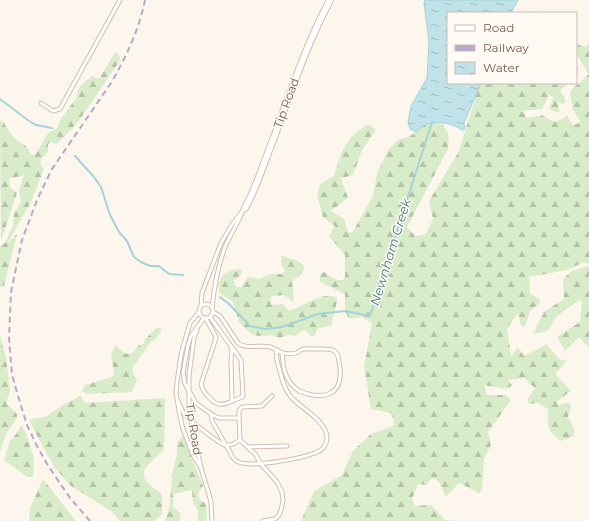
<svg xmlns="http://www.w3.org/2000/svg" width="589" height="521" viewBox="0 0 589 521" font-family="Montserrat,sans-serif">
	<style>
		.forest { fill: url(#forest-firs) }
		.water { fill: url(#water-ripples); stroke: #a5d3da }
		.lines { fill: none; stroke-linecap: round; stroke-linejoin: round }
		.stream { stroke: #a5d3da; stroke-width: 2 }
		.lane-casing { stroke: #d1beb0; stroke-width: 5 }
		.street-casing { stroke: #d1beb0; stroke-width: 8 }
		.lane { stroke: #fff; stroke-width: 3 }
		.street { stroke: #fff; stroke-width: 6 }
		.rail { stroke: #b9a8c9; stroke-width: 2; stroke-dasharray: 6 4; stroke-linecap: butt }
		.labels { text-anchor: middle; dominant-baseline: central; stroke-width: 3; stroke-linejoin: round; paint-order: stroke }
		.street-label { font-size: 12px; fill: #7a5c4d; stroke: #fffaf3 }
		.water-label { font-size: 13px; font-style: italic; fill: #437c86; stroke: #fffaf3 }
	</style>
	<defs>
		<pattern id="forest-firs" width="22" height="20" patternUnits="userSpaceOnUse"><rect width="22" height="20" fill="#d8ecc9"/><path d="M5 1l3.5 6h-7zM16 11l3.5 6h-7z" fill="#b4c2a5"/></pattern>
		<pattern id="water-ripples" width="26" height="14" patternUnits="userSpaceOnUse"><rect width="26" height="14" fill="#bfe3e8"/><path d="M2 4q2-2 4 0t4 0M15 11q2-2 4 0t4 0" fill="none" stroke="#a0bbbe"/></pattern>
	</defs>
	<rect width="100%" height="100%" fill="#fdf6ec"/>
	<!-- forest -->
	<g class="forest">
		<path d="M 589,43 L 589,264 L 584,262 L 567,270 L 529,277 L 530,294 L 540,299 L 540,303 L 530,311 L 525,326 L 521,326 L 518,313 L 507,328 L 511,356 L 518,347 L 524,356 L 547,344 L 559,359 L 567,361 L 555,374 L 571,391 L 557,401 L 559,405 L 568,402 L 571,406 L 568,417 L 574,428 L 574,436 L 562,441 C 546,431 548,428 548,409 L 538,403 L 529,404 L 527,400 L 535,388 L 524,378 L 508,380 L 512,385 L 508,389 L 484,385 L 487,395 L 506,395 L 511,400 L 488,432 L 491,445 L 484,459 L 482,490 L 479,493 L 459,483 L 446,497 L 439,482 L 432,478 L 426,485 L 418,484 L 412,499 L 415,506 L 431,505 L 445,520 L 461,521 L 301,521 L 314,491 L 342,475 L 353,451 L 371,434 L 395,425 L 391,413 L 371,409 L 364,367 L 372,323 L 361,317 L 349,319 L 345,311 L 345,294 L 319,281 L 321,273 L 325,272 C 331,277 335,281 343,280 L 345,276 L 345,255 L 329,236 L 335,226 L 323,217 L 317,195 L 320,184 L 334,176 C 337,167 341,150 347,143 C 351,136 359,130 366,125 L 370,125 L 376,130 L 362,150 L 353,175 L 341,178 L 348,198 L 331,211 L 344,219 L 348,232 L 352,233 L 373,196 L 377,174 L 388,150 L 397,140 L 409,137 L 424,125 L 432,123 L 441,124 C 450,132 449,137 448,149 L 407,227 L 415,236 L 426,234 L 433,219 L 429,201 L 459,151 L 480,83 L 569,83 L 560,90 L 566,101 L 564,104 L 557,102 L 560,113 L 549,109 L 553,97 L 549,95 L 542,109 L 522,111 L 527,118 L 542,115 C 555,123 554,124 567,116 L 573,125 L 577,124 L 580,121 L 573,110 L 570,94 L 571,90 L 589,74 C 584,66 572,53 579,44 L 586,47 Z"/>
		<path d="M 117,51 L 120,58 L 119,62 L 78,122 L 58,143 L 54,144 L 51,141 L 48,144 L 48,152 L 41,159 L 40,163 L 44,169 L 31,202 L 7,244 L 17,234 L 4,286 L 0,287 L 0,247 L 5,243 L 13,225 L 14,213 L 21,203 L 19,190 L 24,175 L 9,179 L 10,187 L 17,193 L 1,241 L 0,120 L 4,123 L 13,137 L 27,147 L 31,154 L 35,155 L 48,133 L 58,128 L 59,122 L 76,98 L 80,86 L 92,76 L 99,79 L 114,54 Z"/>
		<path d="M 282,256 L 298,261 L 304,266 C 304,274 298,276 292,281 L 294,298 L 293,302 L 284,295 L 272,296 L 270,300 L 271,304 L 275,305 L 283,304 L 288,310 L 292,310 C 303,305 326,290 337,298 L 337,302 L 331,326 L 318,328 L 315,335 L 311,337 L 306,330 L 302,331 L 295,336 L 287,335 L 280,338 L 272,335 L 259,336 L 251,334 L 239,322 L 233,302 L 219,293 C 217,278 223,271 239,269 L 242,271 L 241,275 L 234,280 L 234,285 L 237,287 L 241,287 L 248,277 L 260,279 L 270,274 L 283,274 L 285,271 L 281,264 Z"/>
		<path d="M 589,266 L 589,348 L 579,337 L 565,351 L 557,337 L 580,322 L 582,302 L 579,300 L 557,316 L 548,331 L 533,334 L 544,312 L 564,299 L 563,279 L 572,271 Z"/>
		<path d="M 158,327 L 162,330 L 155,339 L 147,346 L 146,349 L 132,368 L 133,374 L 137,379 L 132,392 L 87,394 L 82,391 L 85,385 L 109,378 L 114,375 C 114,364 107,354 116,346 L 126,354 L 132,353 L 139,345 L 143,344 L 146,338 Z"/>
		<path d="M 0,335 L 6,357 L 10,391 L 6,403 L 17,414 L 17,418 L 6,434 L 0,451 Z"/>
		<path d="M 80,396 L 85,403 L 165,398 L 164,450 C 143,468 133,476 162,494 L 162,515 L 154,521 L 120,521 L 111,511 L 71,486 L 55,468 L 44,449 L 30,422 L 30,419 L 46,417 L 63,405 Z"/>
		<path d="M 21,425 L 26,433 L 34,458 L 33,477 L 27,477 L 4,460 L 10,441 L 17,433 Z"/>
		<path d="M 183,436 L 203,486 L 198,494 L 199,499 L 206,504 L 207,517 L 206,521 L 198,521 L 198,510 L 193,503 L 192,490 L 174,494 L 173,507 L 181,514 L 179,521 L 165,521 L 169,509 L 173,470 L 177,455 L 177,442 Z"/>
		<path d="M 43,479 L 76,521 L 29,521 L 30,508 Z"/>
	</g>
	<!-- water -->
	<path class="water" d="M 425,0 L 518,0 L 511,13 L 448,13 L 448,83 L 481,83 L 464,123 L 465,129 L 462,130 C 452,123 432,119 421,127 C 420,128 418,130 417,132 L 410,129 L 408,122 L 411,106 L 427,78 L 429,42 L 424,3 Z"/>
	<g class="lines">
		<!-- stream -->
		<g class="stream">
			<path d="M 0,99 L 29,121 L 36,125 L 52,128"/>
			<path d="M 75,156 L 94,177 L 101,187 L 110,215 L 119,232 L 127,241 L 134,257 L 141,262 L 150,266 L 159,266 L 169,274 L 183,275"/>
			<path d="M 220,297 L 229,304 L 250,326 L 265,329 L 282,327 L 318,314 L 345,311 L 370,316 L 432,122"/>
		</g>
		<defs>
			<g id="lane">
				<path d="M 41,103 L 53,111 L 60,109 L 120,0"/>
				<circle cx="206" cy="311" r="7"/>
				<path d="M 201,306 L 202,293 L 205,285 L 221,243 L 233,223 L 245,208"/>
				<path d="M 212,308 C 214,288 218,266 225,247 C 230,235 237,225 242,213"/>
				<path d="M 199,312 L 190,323 L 185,340 L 181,355 L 177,382 L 176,393 L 180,416 L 183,429 L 193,455 L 200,466"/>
				<path d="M 213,312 L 220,316 L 238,343 C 247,350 259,344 270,347 C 274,348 277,351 281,352 C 284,354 293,354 296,353 C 298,353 299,351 301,350 C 305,348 312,349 317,349 C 329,349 338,347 339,362 C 340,367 341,372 340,377 C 339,395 323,398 308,394 C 305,393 302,392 299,391 C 295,388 289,382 287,377 C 283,370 283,361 282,353"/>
				<path d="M 210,317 L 241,360 L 243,396 L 242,397 L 232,401"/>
				<path d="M 206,319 L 215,335 L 216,338 L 201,384 C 202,389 204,392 207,395 C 215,405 221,407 232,401 L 231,360 L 232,351 L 231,347"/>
				<path d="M 197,330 L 194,338 L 189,375 L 189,412 L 201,468 L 208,491 L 211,502 L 212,521"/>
				<path d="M 178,401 C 180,406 182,411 185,415 C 191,421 218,443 225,445 C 231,446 236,443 240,440 L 239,418 L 219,418 L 211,414 L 196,403 L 185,384 L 183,373 L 188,345 L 191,336 L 204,318"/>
				<path d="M 211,414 L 212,421 C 218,431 224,442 230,452 C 231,455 233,458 235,460 C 245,470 304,458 317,452 C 323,450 327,444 327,438 C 327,421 302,409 292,398 C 285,391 282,380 280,371 C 278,364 275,357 277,350"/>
				<path d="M 239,418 L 239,411 L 242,407 L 262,406 L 272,396"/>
				<path d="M 240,440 L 256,455 L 260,463 L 277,482 L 282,492 L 283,501 L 281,510 L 279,515 L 275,519 L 263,521"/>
				<path d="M 248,447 L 287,446"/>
			</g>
			<path id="street" d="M 245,208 C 257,187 264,162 273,140 C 291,92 306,45 330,0"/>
		</defs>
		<!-- lane casing -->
		<use href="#lane" class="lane-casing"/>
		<!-- street casing -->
		<use href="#street" class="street-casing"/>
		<!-- lane -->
		<use href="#lane" class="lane"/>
		<!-- street -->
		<use href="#street" class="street"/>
		<!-- rail -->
		<path class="rail" d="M 90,521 L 70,498 L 47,464 L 37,446 L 27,425 L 21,406 L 12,375 L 9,338 L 11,292 L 22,240 L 37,200 L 52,169 L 111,83 C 126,57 139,30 145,0"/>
	</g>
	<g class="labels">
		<!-- street labels -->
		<g class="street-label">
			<text transform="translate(286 103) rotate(-70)">Tip Road</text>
			<text transform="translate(194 429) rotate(81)">Tip Road</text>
		</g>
		<!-- water labels -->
		<g class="water-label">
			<text transform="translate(390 252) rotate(-73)">Newnham Creek</text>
		</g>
	</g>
	<!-- legend -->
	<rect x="447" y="12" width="130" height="72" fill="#fffaf3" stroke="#cabbb1"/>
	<rect x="455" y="25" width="20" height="6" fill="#ffffff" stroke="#cabbb1"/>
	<text x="483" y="32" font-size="12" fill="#7a5c4d">Road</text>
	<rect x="455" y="45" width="20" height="6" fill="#b9a8c9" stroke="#cabbb1"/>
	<text x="483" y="52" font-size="12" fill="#7a5c4d">Railway</text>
	<rect x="455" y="62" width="20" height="12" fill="url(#water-ripples)" stroke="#cabbb1"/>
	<text x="483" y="72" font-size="12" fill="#7a5c4d">Water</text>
</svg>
